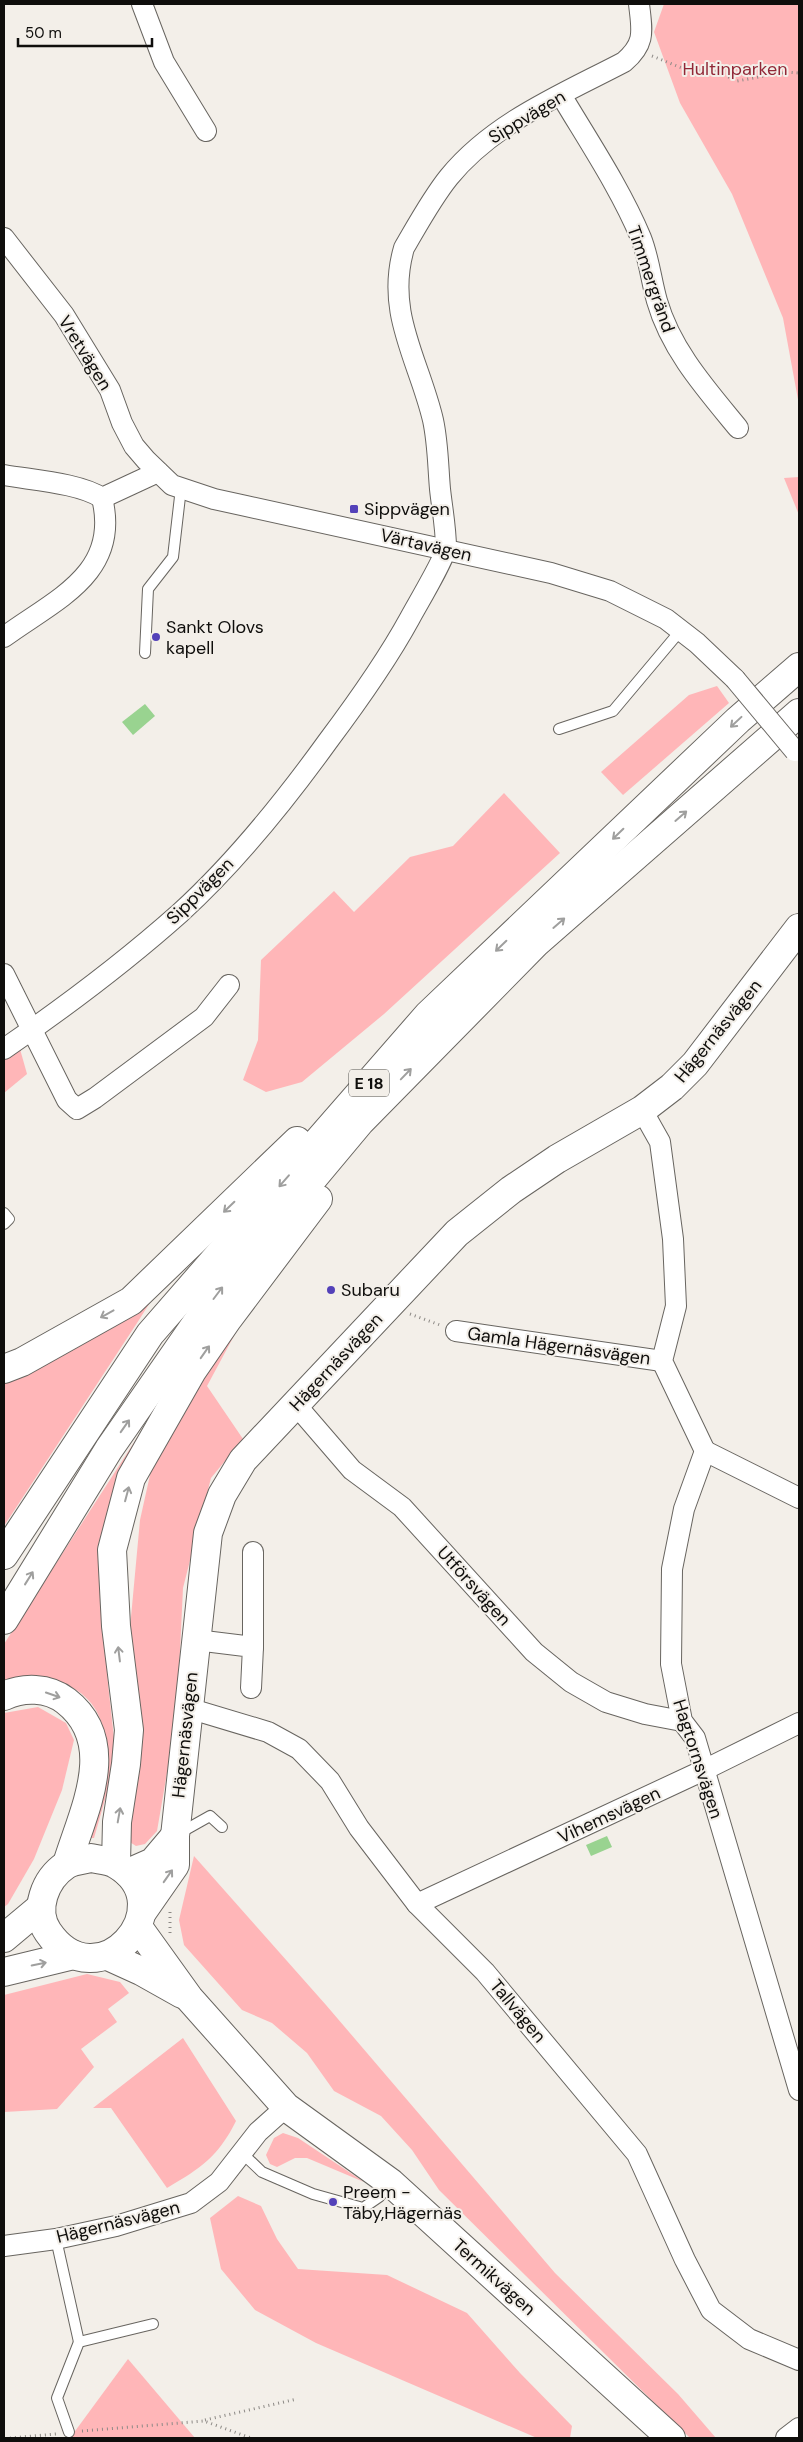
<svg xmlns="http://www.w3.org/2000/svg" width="803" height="2442" viewBox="0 0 803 2442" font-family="'DM Sans',sans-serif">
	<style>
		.green { fill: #ffb6b8 }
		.water { fill: #99d390 }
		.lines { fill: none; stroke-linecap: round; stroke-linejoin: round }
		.lane-casing { stroke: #686560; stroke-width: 12 }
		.street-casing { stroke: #686560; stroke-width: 22 }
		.secondary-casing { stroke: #686560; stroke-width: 30 }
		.highway-casing { stroke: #686560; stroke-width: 30 }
		.path { stroke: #8c8985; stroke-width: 3; stroke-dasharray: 1 4; stroke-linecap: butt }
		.lane { stroke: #fff; stroke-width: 10 }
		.street { stroke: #fff; stroke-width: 20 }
		.secondary { stroke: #fff; stroke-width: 28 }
		.highway { stroke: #fff; stroke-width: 28 }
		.street-bridge-casing { stroke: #686560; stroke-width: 22; stroke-linecap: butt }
		.street-bridge { stroke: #fff; stroke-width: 20 }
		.oneway { stroke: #9f9f9e }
		.poi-dot { fill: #5341b9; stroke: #f3efe9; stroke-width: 2 }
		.labels { text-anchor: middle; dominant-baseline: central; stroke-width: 4; stroke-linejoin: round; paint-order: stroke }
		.shield { fill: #f3efe9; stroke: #53524e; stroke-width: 1 }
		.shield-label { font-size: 16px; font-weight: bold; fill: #0f0e0c }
		.park-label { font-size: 18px; fill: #912837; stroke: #f3efe9 }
		.street-label { font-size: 18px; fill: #0f0e0c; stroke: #f3efe9 }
		.poi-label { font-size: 18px; fill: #0f0e0c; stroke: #f3efe9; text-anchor: start }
	</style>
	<rect width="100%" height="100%" fill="#f3efe9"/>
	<!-- green -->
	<g class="green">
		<path d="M 664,4 L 799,4 L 799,405 L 783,318 L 732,194 L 680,103 L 654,32 Z"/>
		<path d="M 799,477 L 799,515 L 784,478 Z"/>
		<path d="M 717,686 L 729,703 L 623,795 L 601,772 L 689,695 Z"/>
		<path d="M 504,793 L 560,853 L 384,1014 L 302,1082 L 266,1092 L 243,1080 L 258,1040 L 261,960 L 334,891 L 354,912 L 410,857 L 453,846 Z"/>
		<path d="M 20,1049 L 27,1074 L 4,1093 L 4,1060 Z"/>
		<path d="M 151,1301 L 137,1323 L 4,1526 L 4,1379 L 140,1302 Z"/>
		<path d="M 242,1321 L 207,1386 L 243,1439 L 211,1478 L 183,1588 L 177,1715 L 157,1831 L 145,1844 L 136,1846 L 125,1839 L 130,1628 L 140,1520 L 154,1457 L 186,1397 Z"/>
		<path d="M 144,1427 L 125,1471 L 103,1597 L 108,1684 L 115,1747 L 108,1789 L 94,1838 L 85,1838 C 100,1792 127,1719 73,1688 C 50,1675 29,1675 4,1682 L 4,1644 Z"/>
		<path d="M 38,1707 L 66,1723 L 74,1740 L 62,1790 L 34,1859 L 8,1904 L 4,1907 L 4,1713 Z"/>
		<path d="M 194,1856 L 326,2005 L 555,2273 L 678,2394 L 716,2438 L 690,2438 L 439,2190 L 412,2150 L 381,2116 L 334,2091 L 307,2053 L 272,2023 L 242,2010 L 184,1945 L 179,1920 Z"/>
		<path d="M 87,1974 L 120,1982 L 129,1993 L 108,2009 L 117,2022 L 81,2049 L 94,2067 L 57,2109 L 4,2112 L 4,1995 Z"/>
		<path d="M 183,2038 L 236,2121 C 218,2157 201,2168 167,2188 L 111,2108 L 93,2108 Z"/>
		<path d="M 283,2133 L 298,2138 L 364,2182 L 307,2158 L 295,2158 L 277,2167 L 270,2164 L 266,2155 L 274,2138 Z"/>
		<path d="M 238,2196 L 261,2206 L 277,2239 L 298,2269 L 387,2275 L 467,2313 L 520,2373 L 572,2426 L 570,2438 L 537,2438 L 316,2343 L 255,2310 L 221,2269 L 210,2218 Z"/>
		<path d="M 128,2359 L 195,2438 L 70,2438 Z"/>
	</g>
	<!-- water -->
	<g class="water">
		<path d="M 145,704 L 155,716 L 133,735 L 122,722 Z"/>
		<path d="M 607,1836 L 612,1847 L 591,1856 L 586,1845 Z"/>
	</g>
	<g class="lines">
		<defs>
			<g id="lane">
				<path d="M 145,653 L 148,589 L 173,557 L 181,488"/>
				<path d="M 559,729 L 613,711 L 681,630"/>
				<path d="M 4,1213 L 9,1219 L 4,1224"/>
				<path d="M 178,1834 L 210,1816 L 222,1827"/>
				<path d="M 242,2153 L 262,2172 L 313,2194 L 363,2208 L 379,2197 L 390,2184"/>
				<path d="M 56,2239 L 79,2342"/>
				<path d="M 69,2432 L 57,2398 L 79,2342 L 153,2324"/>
			</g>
			<g id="street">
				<path d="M 142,4 L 164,62 L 206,131"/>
				<path d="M 561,95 C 589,142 620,188 641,238 C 649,258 651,280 657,301 C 671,350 706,389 738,428"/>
				<path d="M 4,238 L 64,315 L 110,390 L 122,423 L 134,446 L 146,460 L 172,485 L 214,499 L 246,506 L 551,573 L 610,591 L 666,619 L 697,643 L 735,679"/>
				<path d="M 4,475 C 31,480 80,483 102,498 L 158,472"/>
				<path d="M 4,637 C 54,600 121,574 102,498"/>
				<path d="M 4,974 L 67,1100 L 77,1109 L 95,1098 L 204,1017 L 229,985"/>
				<path d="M 4,1049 C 65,1007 125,962 180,913 C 236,862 284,802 328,741 C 358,701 386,662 410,618 C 417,605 445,558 446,548 C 446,528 442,508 440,489 C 438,466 438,443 433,420 C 419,360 385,313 404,248 C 418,224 432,198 449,177 C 494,122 563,94 624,62 C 646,43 642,31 639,4"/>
				<path d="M 642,1110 L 660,1142 L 673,1239 L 676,1306 L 662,1361 L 705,1451"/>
				<path d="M 456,1331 L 662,1361"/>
				<path d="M 296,1405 L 352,1470 L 402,1507 L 534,1652 L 571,1682 L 606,1702 L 645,1714 L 682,1721"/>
				<path d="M 705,1451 L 684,1509 L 672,1569 L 671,1664 L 682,1721 L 695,1738 L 799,2090"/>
				<path d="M 705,1451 L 799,1498"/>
				<path d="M 196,1640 L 253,1647 L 251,1688"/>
				<path d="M 253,1647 L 253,1552"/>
				<path d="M 188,1708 L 268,1732 L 299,1749 L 330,1781 L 359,1828 L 417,1904 L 485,1972 L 637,2154 L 685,2260 L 711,2310 L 749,2339 L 799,2360"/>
				<path d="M 417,1904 L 704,1770 L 799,1723"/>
				<path d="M 4,2246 L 56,2239 L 116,2226 L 191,2203 L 219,2182 L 258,2132 L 286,2107"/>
				<path d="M 786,2438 L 799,2428"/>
			</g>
			<g id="secondary">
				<path d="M 91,1858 C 99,1860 110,1860 117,1865 C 185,1906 98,2005 48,1932 C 33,1910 45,1879 66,1865 C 72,1861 83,1860 91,1858 Z"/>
				<path d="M 128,1873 L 153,1862 L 175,1836"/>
				<path d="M 143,1911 L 175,1865 L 175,1836 L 208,1533 L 222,1495 L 243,1460 L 457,1233 L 511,1190 L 557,1159 L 642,1110 L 672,1087 L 695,1064 L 799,928"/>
				<path d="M 138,1927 L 189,1998 L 286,2107 L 391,2183 L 671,2438"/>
				<path d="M 4,1938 L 41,1907"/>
				<path d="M 108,1956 L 141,1971 L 182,1994"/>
				<path d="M 4,1972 L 74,1955"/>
			</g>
			<g id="highway">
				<path d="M 4,1369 L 22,1362 L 131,1301 L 297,1141"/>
				<path d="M 4,1555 L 150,1334 L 428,1015 L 738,720 L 799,667"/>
				<path d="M 4,1620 L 109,1449 L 218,1292 L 360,1122 L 536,943 L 799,713"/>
				<path d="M 4,1696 C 23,1687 48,1687 66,1701 C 120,1743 83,1811 67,1864"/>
				<path d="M 116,1863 L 117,1822 L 126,1764 L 129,1730 L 116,1626 L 112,1550 L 131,1478 L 192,1371 L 227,1320 L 318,1199"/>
			</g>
		</defs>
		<!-- lane casing -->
		<use href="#lane" class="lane-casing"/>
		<!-- street casing -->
		<use href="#street" class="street-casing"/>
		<!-- secondary casing -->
		<use href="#secondary" class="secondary-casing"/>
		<!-- highway casing -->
		<use href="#highway" class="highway-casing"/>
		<!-- path -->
		<g class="path">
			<path d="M 652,56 L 682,68 L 718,72 L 737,81 L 787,72 L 799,73"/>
			<path d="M 410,1314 L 440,1325"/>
			<path d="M 170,1912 L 170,1933"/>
			<path d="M 205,2420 L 297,2399"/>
			<path d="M 82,2431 L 204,2421 L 251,2438"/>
			<path d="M 10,2438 L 56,2434"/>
		</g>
		<!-- lane -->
		<use href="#lane" class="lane"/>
		<!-- street -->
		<use href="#street" class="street"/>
		<!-- secondary -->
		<use href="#secondary" class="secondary"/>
		<!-- highway -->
		<use href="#highway" class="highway"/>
		<defs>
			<path id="street-bridge" d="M 735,679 L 795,751"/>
		</defs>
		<!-- street-bridge casing -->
		<use href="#street-bridge" class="street-bridge-casing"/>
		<!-- street-bridge -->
		<use href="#street-bridge" class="street-bridge"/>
	</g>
	<!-- one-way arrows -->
	<defs><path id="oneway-shaft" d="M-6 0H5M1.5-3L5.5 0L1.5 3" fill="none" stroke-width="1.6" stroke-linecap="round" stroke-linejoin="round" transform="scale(1.25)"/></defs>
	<g class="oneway">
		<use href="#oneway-shaft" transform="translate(736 722) rotate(137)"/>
		<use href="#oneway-shaft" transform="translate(681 816) rotate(-41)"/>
		<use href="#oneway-shaft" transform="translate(618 834) rotate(136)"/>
		<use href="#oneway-shaft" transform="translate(559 923) rotate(-41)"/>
		<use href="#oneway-shaft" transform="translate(501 946) rotate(136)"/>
		<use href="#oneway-shaft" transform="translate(406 1074) rotate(-46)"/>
		<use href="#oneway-shaft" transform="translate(284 1181) rotate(131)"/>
		<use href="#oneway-shaft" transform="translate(229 1207) rotate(136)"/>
		<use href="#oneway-shaft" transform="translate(218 1293) rotate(-53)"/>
		<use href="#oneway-shaft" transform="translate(107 1314) rotate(151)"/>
		<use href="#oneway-shaft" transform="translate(205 1352) rotate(-55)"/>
		<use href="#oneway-shaft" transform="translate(125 1426) rotate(-55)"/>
		<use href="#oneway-shaft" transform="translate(127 1494) rotate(-75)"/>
		<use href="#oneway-shaft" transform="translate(29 1578) rotate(-58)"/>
		<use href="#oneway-shaft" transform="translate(119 1654) rotate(-97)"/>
		<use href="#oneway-shaft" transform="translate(53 1695) rotate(19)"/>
		<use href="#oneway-shaft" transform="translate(119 1815) rotate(-80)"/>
		<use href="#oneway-shaft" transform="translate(168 1876) rotate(-55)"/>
		<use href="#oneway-shaft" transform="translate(39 1964) rotate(-12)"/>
	</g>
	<!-- markers -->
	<g class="poi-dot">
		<rect x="349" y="504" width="10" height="10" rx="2.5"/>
		<circle cx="156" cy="637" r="5"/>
		<circle cx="331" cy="1290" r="5"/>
		<circle cx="333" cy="2202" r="5"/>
	</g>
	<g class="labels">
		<!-- shield labels -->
		<rect class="shield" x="349" y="1069.5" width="40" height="27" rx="4"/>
		<g class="shield-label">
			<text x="369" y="1083">E 18</text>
		</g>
		<!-- park labels -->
		<g class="park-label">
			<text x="735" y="69">Hultinparken</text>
		</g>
		<!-- street labels -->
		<g class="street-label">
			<text transform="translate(527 117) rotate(-31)">Sippvägen</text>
			<text transform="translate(651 279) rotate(71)">Timmergränd</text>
			<text transform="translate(85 353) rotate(58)">Vretvägen</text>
			<text transform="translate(426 545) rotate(13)">Värtavägen</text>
			<text transform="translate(200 891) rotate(-45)">Sippvägen</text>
			<text transform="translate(718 1031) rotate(-51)">Hägernäsvägen</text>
			<text transform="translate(559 1346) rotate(8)">Gamla Hägernäsvägen</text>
			<text transform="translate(336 1362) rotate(-47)">Hägernäsvägen</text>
			<text transform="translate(474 1586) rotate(48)">Utförsvägen</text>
			<text transform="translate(185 1735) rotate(-84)">Hägernäsvägen</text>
			<text transform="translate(698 1759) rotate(72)">Hagtornsvägen</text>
			<text transform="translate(609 1815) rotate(-25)">Vihemsvägen</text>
			<text transform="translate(518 2011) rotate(50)">Tallvägen</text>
			<text transform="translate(118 2222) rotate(-14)">Hägernäsvägen</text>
			<text transform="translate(494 2277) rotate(42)">Termikvägen</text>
		</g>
		<!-- poi labels -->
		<g class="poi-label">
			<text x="364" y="509">Sippvägen</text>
			<text x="166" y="627">Sankt Olovs<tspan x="166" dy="21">kapell</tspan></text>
			<text x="341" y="1290">Subaru</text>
			<text x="343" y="2192">Preem -<tspan x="343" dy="21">Täby,Hägernäs</tspan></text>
		</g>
	</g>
	<!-- border -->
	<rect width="803" height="2442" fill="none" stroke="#0f0e0c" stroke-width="10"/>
	<!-- scale -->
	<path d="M18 38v8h134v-8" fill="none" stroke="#0f0e0c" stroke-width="2.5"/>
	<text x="25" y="38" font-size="15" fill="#0f0e0c" stroke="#f3efe9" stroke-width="4" paint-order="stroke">50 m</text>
</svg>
